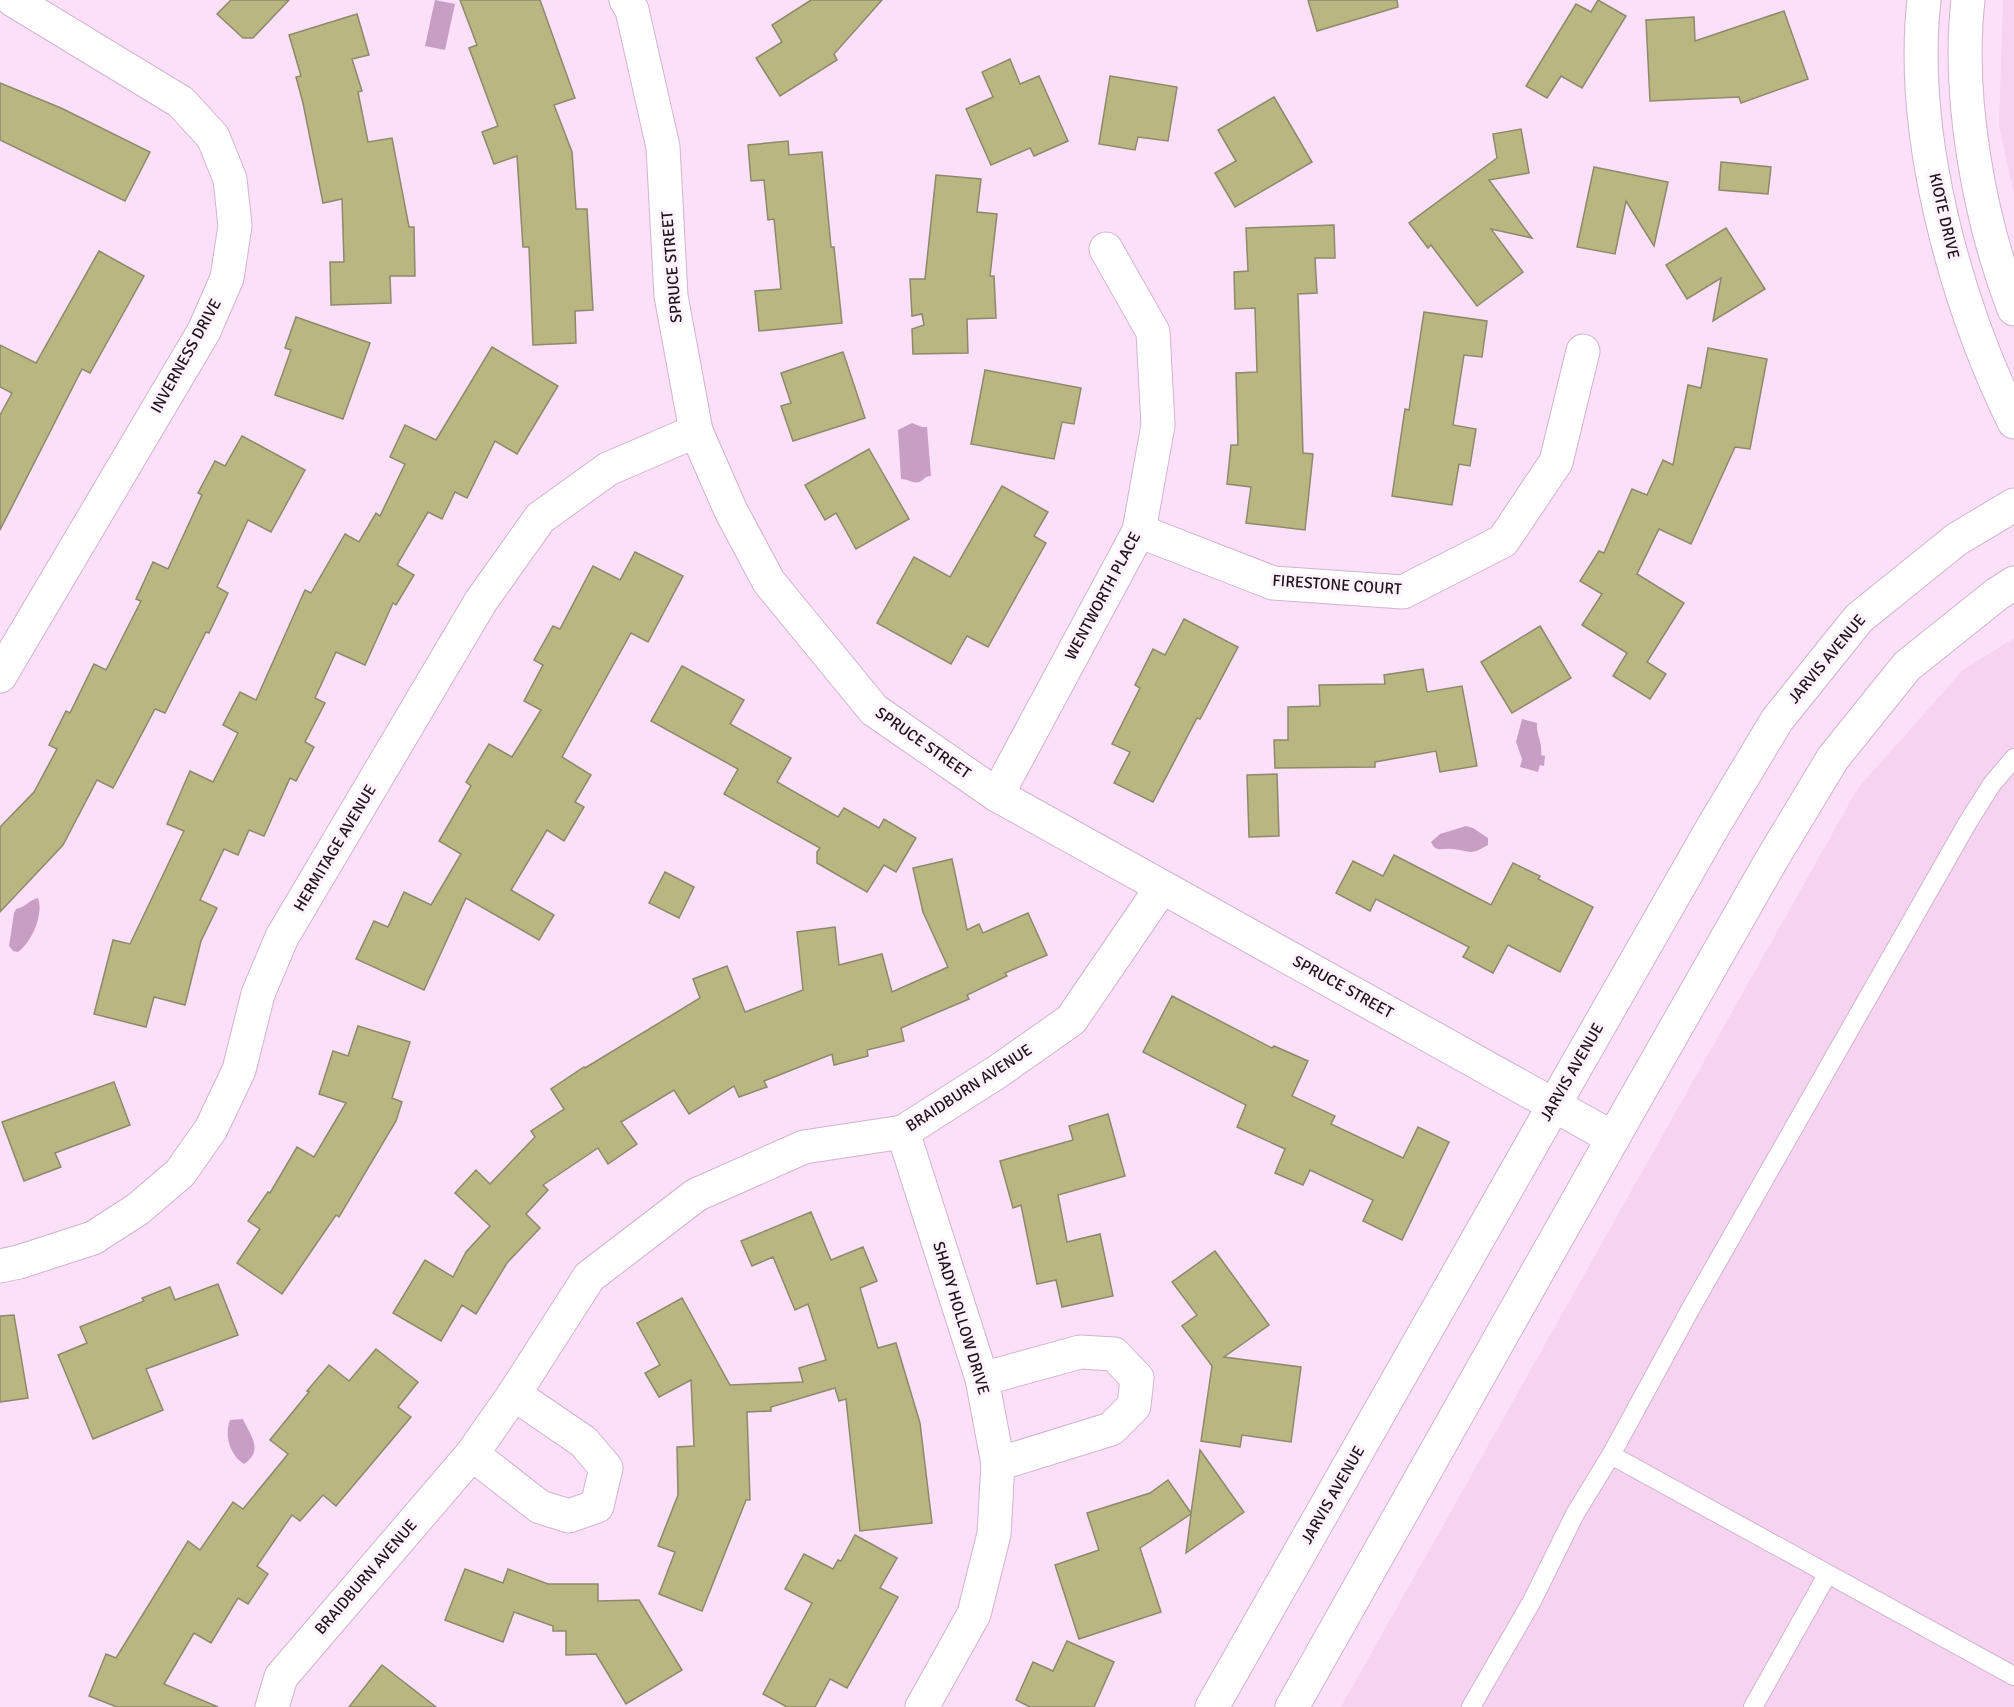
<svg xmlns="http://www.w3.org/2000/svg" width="2014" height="1707" viewBox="0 0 2014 1707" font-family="Signika,sans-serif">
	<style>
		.built { fill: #f7d3f2 }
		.water { fill: #c99ec4 }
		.building { fill: #b9b681; stroke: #8c8a6a; stroke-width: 1.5 }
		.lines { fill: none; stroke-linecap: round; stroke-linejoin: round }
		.lane-casing { stroke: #d0b4cd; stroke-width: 20 }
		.street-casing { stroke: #d0b4cd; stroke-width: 35 }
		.secondary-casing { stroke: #d0b4cd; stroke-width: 35 }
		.lane { stroke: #fff; stroke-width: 18 }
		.street { stroke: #fff; stroke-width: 33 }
		.secondary { stroke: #fff; stroke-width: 33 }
		.labels { text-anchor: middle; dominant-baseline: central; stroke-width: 6; stroke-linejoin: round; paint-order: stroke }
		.street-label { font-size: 16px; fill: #1d131b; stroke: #fef2fc }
	</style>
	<rect width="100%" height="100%" fill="#fcdff8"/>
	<!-- built -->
	<g class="built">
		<path d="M 2003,0 L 2014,0 L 2014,194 L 1999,126 Z"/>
		<path d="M 2014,638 L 2014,1707 L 1341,1707 L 1858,788 L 1963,670 Z"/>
	</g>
	<!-- water -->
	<g class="water">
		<path d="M 435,0 L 455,4 L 445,50 L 425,46 Z"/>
		<path d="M 912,423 L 922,427 L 927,427 L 931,476 C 924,476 925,480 919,482 C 913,484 908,479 901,479 L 898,430 Z"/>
		<path d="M 1522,719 L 1537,723 C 1536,734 1543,744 1541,755 L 1545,756 L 1544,766 L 1540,765 L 1538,772 L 1520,767 L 1522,759 L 1516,742 Z"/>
		<path d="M 1466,826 L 1473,828 L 1488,838 L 1488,845 C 1468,857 1471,850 1451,849 C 1442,848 1436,853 1431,842 L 1440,834 Z"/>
		<path d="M 38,898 C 44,914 32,942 18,952 L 13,951 L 9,946 L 14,913 L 16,909 C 26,907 29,900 38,898 Z"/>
		<path d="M 243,1419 C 251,1437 264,1450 244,1464 C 230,1455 224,1436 230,1420 Z"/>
	</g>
	<!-- building -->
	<g class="building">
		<path d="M 231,0 L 289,0 L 253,38 L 243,38 L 217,14 Z"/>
		<path d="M 460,0 L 540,0 L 575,98 L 554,105 L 572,152 L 576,209 L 587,209 L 593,310 L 575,311 L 576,343 L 533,345 L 529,247 L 523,247 L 517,156 L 494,164 L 482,132 L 498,126 L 469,48 L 477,45 Z"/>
		<path d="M 811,0 L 882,0 L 834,54 L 837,60 L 780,96 L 756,58 L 782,42 L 772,25 Z"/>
		<path d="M 1308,0 L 1397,0 L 1398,7 L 1317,31 Z"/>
		<path d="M 1598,0 L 1626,16 L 1582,88 L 1561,76 L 1547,98 L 1526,86 L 1576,4 L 1591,12 Z"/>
		<path d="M 1784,11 L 1808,79 L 1741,103 L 1739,97 L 1650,101 L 1646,20 L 1694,17 L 1695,41 Z"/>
		<path d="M 357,14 L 369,55 L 352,59 L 362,91 L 358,92 L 368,142 L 392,138 L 409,227 L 414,227 L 415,276 L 390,276 L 391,303 L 331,305 L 330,262 L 344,262 L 342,199 L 323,203 L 303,103 L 296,77 L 301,76 L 289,35 Z"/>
		<path d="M 1010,59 L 1020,84 L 1039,76 L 1068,141 L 1034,156 L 1030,148 L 991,165 L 966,109 L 993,97 L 982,72 Z"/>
		<path d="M 1110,76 L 1177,87 L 1168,141 L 1138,137 L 1135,150 L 1099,144 Z"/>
		<path d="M 0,83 L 61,108 L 150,152 L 125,201 L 0,140 Z"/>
		<path d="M 1274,97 L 1312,162 L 1235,207 L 1215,173 L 1236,161 L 1218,130 Z"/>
		<path d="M 1521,129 L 1529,173 L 1489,180 L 1532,238 L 1491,229 L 1523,272 L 1477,306 L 1431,245 L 1428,248 L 1409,223 L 1497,158 L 1493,134 Z"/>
		<path d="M 788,141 L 789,155 L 822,152 L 831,247 L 834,247 L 842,323 L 759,331 L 755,291 L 781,289 L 774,219 L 768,220 L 764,180 L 751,181 L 748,145 Z"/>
		<path d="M 1721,162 L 1771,167 L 1768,194 L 1719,190 Z"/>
		<path d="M 1594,167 L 1668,182 L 1654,246 L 1626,201 L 1615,254 L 1577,247 Z"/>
		<path d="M 936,175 L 981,179 L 977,212 L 997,214 L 990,276 L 994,276 L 996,318 L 967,319 L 968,353 L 913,354 L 912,329 L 924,325 L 922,314 L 912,316 L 910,279 L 925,279 Z"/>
		<path d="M 1334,225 L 1335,258 L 1315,258 L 1317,293 L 1298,294 L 1303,453 L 1313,454 L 1305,530 L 1246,523 L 1251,487 L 1227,484 L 1231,445 L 1238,445 L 1236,373 L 1257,372 L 1255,308 L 1235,309 L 1234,272 L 1248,271 L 1246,228 Z"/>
		<path d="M 1726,228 L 1765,289 L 1713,321 L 1721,278 L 1687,299 L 1666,265 Z"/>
		<path d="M 99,251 L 144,276 L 90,373 L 82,369 L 0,530 L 0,415 L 12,393 L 0,387 L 0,345 L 36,363 Z"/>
		<path d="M 1424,312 L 1487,321 L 1482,357 L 1464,355 L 1453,425 L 1476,429 L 1470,466 L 1459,464 L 1452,505 L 1392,496 L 1405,409 L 1409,410 Z"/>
		<path d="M 296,317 L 370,343 L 343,419 L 275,395 L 291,350 L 285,348 Z"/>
		<path d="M 492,347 L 558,386 L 517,454 L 495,441 L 467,498 L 455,492 L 442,519 L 428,512 L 397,565 L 414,575 L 396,605 L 393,603 L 365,665 L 336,652 L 315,698 L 325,703 L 305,742 L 314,747 L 296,781 L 290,778 L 264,836 L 249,830 L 238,855 L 224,849 L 200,900 L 217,908 L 201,941 L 185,1005 L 154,997 L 146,1027 L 94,1014 L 113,940 L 130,944 L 184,831 L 167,824 L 190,771 L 213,782 L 238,733 L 223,725 L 240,692 L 256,700 L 305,590 L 311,593 L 345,534 L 359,542 L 376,513 L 380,516 L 405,464 L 390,457 L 405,425 L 436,440 Z"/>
		<path d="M 1708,348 L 1767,359 L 1750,449 L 1735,447 L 1691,544 L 1659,529 L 1637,574 L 1684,603 L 1647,662 L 1666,674 L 1650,699 L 1613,676 L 1627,653 L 1582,625 L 1602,594 L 1580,581 L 1599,551 L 1604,553 L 1632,489 L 1647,495 L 1663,460 L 1673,465 L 1688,385 L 1701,388 Z"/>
		<path d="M 843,352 L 865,418 L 793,441 L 781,406 L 791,403 L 781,373 Z"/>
		<path d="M 985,370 L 1081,388 L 1074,424 L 1062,422 L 1054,459 L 971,444 Z"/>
		<path d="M 242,436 L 305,470 L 271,532 L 248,520 L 217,587 L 228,593 L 209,633 L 206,632 L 165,713 L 155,709 L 113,788 L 97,780 L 63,845 L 0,912 L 0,827 L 34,792 L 57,749 L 49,745 L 66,711 L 70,713 L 94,664 L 106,670 L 141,601 L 136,599 L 153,562 L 168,569 L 202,495 L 198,493 L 215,461 L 225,466 Z"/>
		<path d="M 869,449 L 909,519 L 856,549 L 836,513 L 825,520 L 805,485 Z"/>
		<path d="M 1002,486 L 1048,512 L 1034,536 L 1046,543 L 988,647 L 967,636 L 951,664 L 877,623 L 914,557 L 950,577 Z"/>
		<path d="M 635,552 L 683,576 L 648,642 L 631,633 L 562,757 L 591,775 L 575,802 L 584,807 L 564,841 L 547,830 L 511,890 L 554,915 L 539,940 L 466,898 L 424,990 L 356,959 L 374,921 L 388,927 L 404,892 L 431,905 L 461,854 L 439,841 L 471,786 L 466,782 L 489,744 L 512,757 L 541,710 L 524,701 L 543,665 L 534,660 L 553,626 L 560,629 L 593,566 L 620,580 Z"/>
		<path d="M 1184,619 L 1238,647 L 1200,719 L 1197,718 L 1153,802 L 1114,783 L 1130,752 L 1112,744 L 1140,688 L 1135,685 L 1153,649 L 1165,655 Z"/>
		<path d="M 1540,626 L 1571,678 L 1512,713 L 1481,662 Z"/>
		<path d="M 682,666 L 744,700 L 730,724 L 791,758 L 777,782 L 838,817 L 844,808 L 879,828 L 884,819 L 916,838 L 896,872 L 884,865 L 867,892 L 817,863 L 817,852 L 820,848 L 724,794 L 738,769 L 651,721 Z"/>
		<path d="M 1423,669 L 1427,692 L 1462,686 L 1477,766 L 1440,772 L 1436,751 L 1375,762 L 1375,767 L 1275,768 L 1274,740 L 1288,740 L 1288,707 L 1320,706 L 1319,685 L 1385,684 L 1384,675 Z"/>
		<path d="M 1277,774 L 1279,836 L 1249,837 L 1247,775 Z"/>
		<path d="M 1394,855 L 1491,905 L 1513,863 L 1540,876 L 1538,879 L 1593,907 L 1560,972 L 1508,945 L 1493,973 L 1463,957 L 1469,947 L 1376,899 L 1370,911 L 1336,893 L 1353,861 L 1383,876 Z"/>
		<path d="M 952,859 L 967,930 L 979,924 L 983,933 L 1028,913 L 1047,955 L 1005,973 L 1007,976 L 967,995 L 969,999 L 901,1028 L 904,1041 L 867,1050 L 868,1056 L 834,1065 L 832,1054 L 764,1081 L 767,1087 L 739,1097 L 734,1086 L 689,1114 L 674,1090 L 621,1122 L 637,1144 L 608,1164 L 598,1148 L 543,1185 L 548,1190 L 526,1214 L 540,1228 L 507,1263 L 476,1314 L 462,1305 L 441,1341 L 393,1313 L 425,1260 L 453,1277 L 466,1252 L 490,1226 L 455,1193 L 476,1170 L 490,1184 L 535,1137 L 531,1131 L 564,1109 L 551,1089 L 584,1067 L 585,1068 L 700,998 L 693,979 L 727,966 L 745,1012 L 803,990 L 797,932 L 835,927 L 839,965 L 882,954 L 892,992 L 948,967 L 923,912 L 913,868 Z"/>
		<path d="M 665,872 L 694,887 L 679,918 L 649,903 Z"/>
		<path d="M 1172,996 L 1272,1048 L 1274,1046 L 1308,1061 L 1292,1096 L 1335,1116 L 1331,1124 L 1403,1158 L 1418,1127 L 1449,1142 L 1402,1240 L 1363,1221 L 1373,1200 L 1310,1170 L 1303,1185 L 1275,1173 L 1285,1149 L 1237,1127 L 1246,1105 L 1143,1052 Z"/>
		<path d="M 358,1026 L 410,1042 L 392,1098 L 402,1102 L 396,1121 L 339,1217 L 336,1215 L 282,1294 L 237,1263 L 260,1229 L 248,1221 L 268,1192 L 270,1193 L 297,1147 L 314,1157 L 346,1103 L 319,1094 L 333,1051 L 348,1056 Z"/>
		<path d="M 114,1082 L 130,1125 L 55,1153 L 61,1167 L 24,1181 L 2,1122 Z"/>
		<path d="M 1108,1114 L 1125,1176 L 1058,1195 L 1067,1242 L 1100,1234 L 1113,1296 L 1062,1307 L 1056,1280 L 1037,1284 L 1021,1205 L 1013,1208 L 1000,1161 L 1073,1140 L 1069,1126 Z"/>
		<path d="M 811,1212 L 831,1260 L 863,1247 L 877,1281 L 860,1288 L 878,1348 L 896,1343 L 920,1423 L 932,1523 L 860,1531 L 846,1399 L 839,1401 L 835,1388 L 771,1407 L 771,1411 L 747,1412 L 750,1500 L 746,1500 L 702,1611 L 659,1594 L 675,1552 L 658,1546 L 678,1495 L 677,1447 L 694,1446 L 691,1380 L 659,1397 L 645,1373 L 660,1365 L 637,1323 L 682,1298 L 730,1385 L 803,1382 L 799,1368 L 826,1360 L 808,1304 L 795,1310 L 773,1257 L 752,1266 L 741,1241 Z"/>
		<path d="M 1215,1251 L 1269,1325 L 1224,1357 L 1301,1367 L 1291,1442 L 1242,1435 L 1240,1447 L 1201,1441 L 1212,1366 L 1182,1326 L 1197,1315 L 1172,1282 Z"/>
		<path d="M 218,1284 L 238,1335 L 146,1369 L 163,1410 L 93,1439 L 58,1355 L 87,1343 L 80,1327 L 144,1301 L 142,1298 L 170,1287 L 175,1300 Z"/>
		<path d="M 14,1315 L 28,1398 L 0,1402 L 0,1316 Z"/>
		<path d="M 376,1349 L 418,1382 L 398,1407 L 411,1417 L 336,1506 L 323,1495 L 300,1521 L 292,1515 L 257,1566 L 268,1574 L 248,1604 L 238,1598 L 211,1643 L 194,1633 L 164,1684 L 218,1707 L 117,1707 L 89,1696 L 106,1654 L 116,1658 L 188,1541 L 200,1550 L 233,1502 L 243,1509 L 288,1454 L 270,1440 L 309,1392 L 307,1391 L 329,1365 L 349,1381 Z"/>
		<path d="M 1200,1450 L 1244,1512 L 1186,1553 L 1191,1514 L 1140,1548 L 1161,1612 L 1079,1639 L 1055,1565 L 1099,1550 L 1087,1513 L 1150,1493 L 1168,1480 L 1191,1513 Z"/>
		<path d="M 855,1535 L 897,1558 L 880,1588 L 898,1597 L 847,1688 L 830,1679 L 815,1707 L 787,1707 L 763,1694 L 812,1603 L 785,1589 L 804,1554 L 833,1569 L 838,1560 L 841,1561 Z"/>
		<path d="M 465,1569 L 503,1583 L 508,1569 L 548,1584 L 598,1584 L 598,1601 L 639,1600 L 682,1670 L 626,1704 L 596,1654 L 566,1655 L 566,1631 L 553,1631 L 553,1626 L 514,1612 L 503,1642 L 445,1620 Z"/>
		<path d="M 1067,1641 L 1114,1662 L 1094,1707 L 1030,1707 L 1016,1700 L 1033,1662 L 1053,1671 Z"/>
		<path d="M 382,1665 L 436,1707 L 349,1707 Z"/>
	</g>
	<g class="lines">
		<defs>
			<g id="lane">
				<path d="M 1611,1455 L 1691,1308 L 1968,822 L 1992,784 L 2014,758"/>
				<path d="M 1471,1707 L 1532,1601 L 1575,1514 L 1611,1455 L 2014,1676"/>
				<path d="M 1753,1707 L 1827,1575"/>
			</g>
			<g id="street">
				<path d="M 626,0 L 632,10 L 663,147 L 671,296 L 696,431 L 731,511 L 769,582 L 874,710 L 997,795 L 1613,1138"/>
				<path d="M 1139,531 L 1273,583 L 1403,592 L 1503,541 L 1556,462 L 1583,351"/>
				<path d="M 0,676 L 204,331 L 227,278 L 235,226 L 230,179 L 213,137 L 181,102 L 13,0"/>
				<path d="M 997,795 L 1139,531 L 1158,425 L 1153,332 L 1106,249"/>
				<path d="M 903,1132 L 982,1379 L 998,1464 L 994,1534 L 974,1614 L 922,1707"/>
				<path d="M 0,1266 L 19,1262 L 93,1238 L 138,1209 L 180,1173 L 211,1129 L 239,1070 L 258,994 L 282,937 L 481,601 L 540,518 L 608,469 L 696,431"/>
				<path d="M 982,1379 L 1080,1352 L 1114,1354 L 1137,1378 L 1134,1406 L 1111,1429 L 998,1464"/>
				<path d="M 472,1454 L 540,1507 L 569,1516 L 597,1506 L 606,1468 L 584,1442 L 514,1394"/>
				<path d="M 272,1707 L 281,1677 L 472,1454 L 514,1394 L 589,1277 L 696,1195 L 804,1147 L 903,1132 L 997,1072 L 1071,1020 L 1162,887"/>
			</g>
			<g id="secondary">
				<path d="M 1924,0 C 1909,134 1955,301 2014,422"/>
				<path d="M 1968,0 C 1957,97 1979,218 2014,309"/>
				<path d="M 1212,1707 L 1554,1105 L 1714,825 L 1777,720 L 1859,618 L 1957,539 L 2014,505"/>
				<path d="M 1292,1707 L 1613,1138 L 1772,859 L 1833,758 L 1907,666 L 1997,594 L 2014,583"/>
			</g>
		</defs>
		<!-- lane casing -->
		<use href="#lane" class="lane-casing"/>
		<!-- street casing -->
		<use href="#street" class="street-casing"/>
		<!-- secondary casing -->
		<use href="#secondary" class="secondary-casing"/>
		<!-- lane -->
		<use href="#lane" class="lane"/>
		<!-- street -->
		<use href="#street" class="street"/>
		<!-- secondary -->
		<use href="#secondary" class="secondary"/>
	</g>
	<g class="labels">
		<!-- street labels -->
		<g class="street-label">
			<text transform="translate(1944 216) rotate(77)">KIOTE DRIVE</text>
			<text transform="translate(672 267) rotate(-95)">SPRUCE STREET</text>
			<text transform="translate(186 356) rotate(-61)">INVERNESS DRIVE</text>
			<text transform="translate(1337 585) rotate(4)">FIRESTONE COURT</text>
			<text transform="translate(1103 596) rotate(-62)">WENTWORTH PLACE</text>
			<text transform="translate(1827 659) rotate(-50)">JARVIS AVENUE</text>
			<text transform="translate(923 743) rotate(35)">SPRUCE STREET</text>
			<text transform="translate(335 848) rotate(-59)">HERMITAGE AVENUE</text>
			<text transform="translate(1343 987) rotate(29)">SPRUCE STREET</text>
			<text transform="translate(1572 1072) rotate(-60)">JARVIS AVENUE</text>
			<text transform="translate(969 1088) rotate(-33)">BRAIDBURN AVENUE</text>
			<text transform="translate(961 1318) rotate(73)">SHADY HOLLOW DRIVE</text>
			<text transform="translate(1333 1495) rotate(-60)">JARVIS AVENUE</text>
			<text transform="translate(366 1577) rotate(-49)">BRAIDBURN AVENUE</text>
		</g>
	</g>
</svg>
